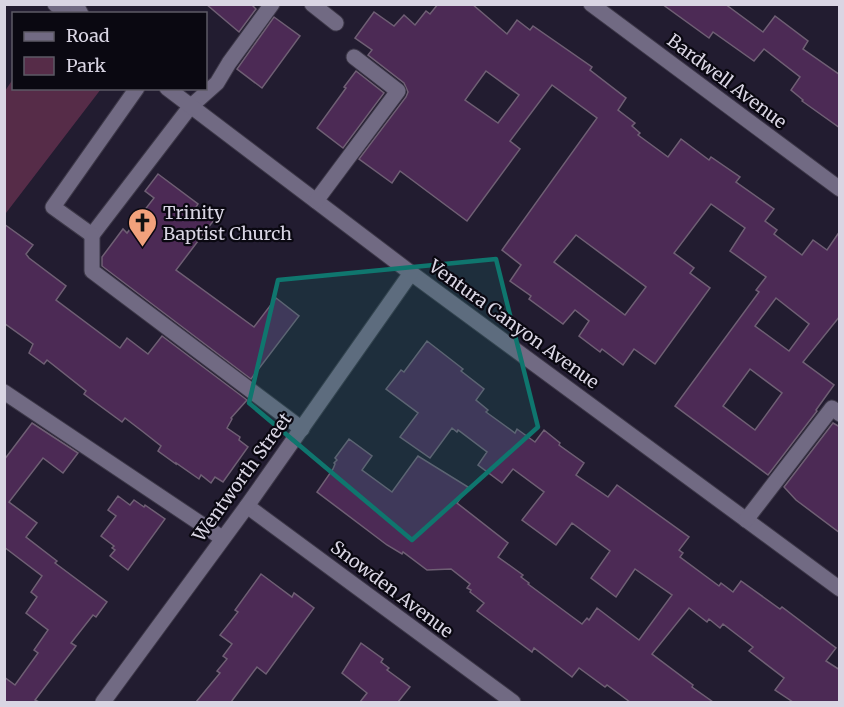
<svg xmlns="http://www.w3.org/2000/svg" width="844" height="707" viewBox="0 0 844 707" font-family="Merriweather,serif">
	<style>
		.green { fill: #562c48 }
		.building { fill: #4c2a55; stroke: #6f5f74; stroke-width: 1.5; fill-rule: evenodd }
		.lines { fill: none; stroke-linecap: round; stroke-linejoin: round }
		.minor-casing { stroke: #3d3848; stroke-width: 17 }
		.minor { stroke: #716a83; stroke-width: 15 }
		.marked { fill: #0f766e; fill-opacity: 0.2; stroke: #0f766e; stroke-width: 4.5; stroke-linejoin: round }
		.labels { text-anchor: middle; dominant-baseline: central; stroke-width: 4.5; stroke-linejoin: round; paint-order: stroke }
		.street-label { font-size: 18px; fill: #d9d5e3; stroke: #0a0811 }
		.poi-label { font-size: 18px; fill: #d9d5e3; stroke: #0a0811; text-anchor: start }
	</style>
	<rect width="100%" height="100%" fill="#221c30"/>
	<!-- green -->
	<path class="green" d="M 13,79 L 14,88 L 101,89 L 6,213 L 4,212 L 5,91 Z"/>
	<!-- building -->
	<g class="building">
		<path d="M 206,4 L 251,4 L 256,9 L 239,32 Z"/>
		<path d="M 438,4 L 472,4 L 507,34 L 517,20 L 530,30 L 533,26 L 592,67 L 590,70 L 626,98 L 618,110 L 635,123 L 632,126 L 640,133 L 638,135 L 668,157 L 681,139 L 709,160 L 711,157 L 740,177 L 736,182 L 774,209 L 765,221 L 777,230 L 774,234 L 802,255 L 813,240 L 827,250 L 840,231 L 840,316 L 803,362 L 834,385 L 816,410 L 817,411 L 768,475 L 675,406 L 759,292 L 756,290 L 766,277 L 730,251 L 745,228 L 711,204 L 674,253 L 694,268 L 690,273 L 710,288 L 655,364 L 634,349 L 623,365 L 602,349 L 600,352 L 579,336 L 589,321 L 575,310 L 563,324 L 529,299 L 531,296 L 510,281 L 521,265 L 502,250 L 597,118 L 552,85 L 510,141 L 520,149 L 467,221 L 400,171 L 392,183 L 359,159 L 406,97 L 408,92 L 404,83 L 368,55 L 372,50 L 355,38 L 374,12 L 394,26 L 404,15 L 415,25 L 426,11 L 430,14 ZM 486,71 L 519,95 L 498,123 L 465,100 ZM 576,235 L 646,287 L 625,315 L 554,262 ZM 776,298 L 809,324 L 789,351 L 755,326 ZM 750,369 L 782,393 L 755,430 L 723,406 Z"/>
		<path d="M 662,4 L 725,4 L 763,32 L 775,16 L 808,41 L 803,49 L 840,75 L 840,128 L 802,101 L 803,100 L 791,90 L 800,77 L 764,49 L 754,61 L 713,32 L 709,38 Z"/>
		<path d="M 274,17 L 300,36 L 262,88 L 237,69 Z"/>
		<path d="M 356,71 L 384,93 L 343,148 L 317,128 L 346,88 L 344,87 Z"/>
		<path d="M 158,174 L 198,204 L 196,207 L 214,220 L 176,270 L 254,327 L 276,298 L 299,316 L 251,379 L 102,266 L 102,257 L 123,229 L 127,233 L 154,198 L 145,191 Z"/>
		<path d="M 4,224 L 33,245 L 26,254 L 29,258 L 66,286 L 56,300 L 120,348 L 127,338 L 148,354 L 162,336 L 247,400 L 231,418 L 232,419 L 227,428 L 240,437 L 239,440 L 248,447 L 223,482 L 215,477 L 211,483 L 201,475 L 199,479 L 176,463 L 176,464 L 158,451 L 161,446 L 142,431 L 125,418 L 122,422 L 84,394 L 86,391 L 47,360 L 44,364 L 29,353 L 33,344 L 4,323 Z"/>
		<path d="M 427,341 L 463,369 L 461,371 L 484,389 L 476,400 L 488,410 L 486,412 L 515,433 L 517,429 L 535,442 L 544,430 L 560,443 L 559,445 L 584,463 L 576,475 L 608,497 L 617,485 L 689,537 L 679,550 L 683,553 L 680,557 L 719,586 L 721,583 L 733,592 L 741,581 L 780,609 L 782,607 L 836,648 L 826,661 L 840,670 L 840,702 L 793,702 L 775,690 L 784,678 L 749,651 L 753,647 L 723,624 L 720,628 L 709,619 L 707,622 L 689,608 L 652,654 L 693,685 L 692,687 L 713,702 L 630,702 L 607,685 L 605,687 L 579,668 L 572,677 L 534,648 L 532,652 L 477,611 L 484,603 L 470,592 L 471,590 L 467,588 L 470,584 L 451,569 L 427,570 L 403,552 L 402,554 L 387,545 L 317,492 L 333,469 L 335,464 L 334,463 L 337,460 L 335,458 L 349,439 L 372,456 L 362,470 L 392,492 L 418,456 L 468,487 L 457,503 L 508,543 L 498,557 L 523,575 L 521,577 L 529,583 L 528,584 L 582,624 L 587,618 L 589,620 L 597,608 L 639,640 L 672,595 L 635,569 L 616,597 L 591,578 L 610,551 L 572,523 L 556,545 L 522,520 L 544,492 L 513,469 L 502,483 L 478,465 L 487,452 L 458,430 L 457,432 L 452,428 L 430,458 L 400,437 L 418,413 L 386,389 L 401,370 L 404,372 Z"/>
		<path d="M 32,423 L 78,453 L 63,473 L 43,458 L 9,502 L 37,523 L 26,537 L 57,561 L 55,563 L 107,602 L 96,617 L 93,615 L 71,643 L 76,646 L 35,700 L 39,702 L 4,702 L 4,677 L 15,685 L 38,653 L 34,650 L 48,630 L 26,613 L 37,597 L 31,592 L 42,576 L 4,547 L 4,460 Z"/>
		<path d="M 833,423 L 840,427 L 840,533 L 796,500 L 784,487 Z"/>
		<path d="M 118,496 L 130,505 L 134,500 L 144,507 L 145,505 L 165,519 L 128,570 L 110,556 L 115,550 L 112,548 L 114,546 L 101,536 L 116,516 L 108,510 Z"/>
		<path d="M 261,574 L 292,597 L 294,593 L 314,608 L 266,674 L 257,667 L 231,702 L 196,702 L 220,673 L 217,671 L 227,659 L 223,656 L 232,644 L 220,635 L 238,612 L 235,610 Z"/>
		<path d="M 361,643 L 383,659 L 381,662 L 389,668 L 387,670 L 410,687 L 398,702 L 360,702 L 367,693 L 342,673 Z"/>
	</g>
	<g class="lines">
		<defs>
			<g id="minor">
				<path d="M 55,4 L 68,14"/>
				<path d="M 76,4 L 81,14"/>
				<path d="M 312,4 L 336,23"/>
				<path d="M 591,4 L 840,189"/>
				<path d="M 137,88 L 53,207 L 92,235 L 190,107 L 217,83 L 229,63 L 272,4"/>
				<path d="M 167,88 L 411,273 L 840,589"/>
				<path d="M 316,201 L 398,91 L 354,57"/>
				<path d="M 92,235 L 92,271 L 302,429"/>
				<path d="M 4,392 L 222,538"/>
				<path d="M 247,506 L 513,702"/>
				<path d="M 746,520 L 832,408 L 840,414"/>
				<path d="M 103,702 L 247,506 L 411,273"/>
			</g>
		</defs>
		<!-- minor casing -->
		<use href="#minor" class="minor-casing"/>
		<!-- minor -->
		<use href="#minor" class="minor"/>
	</g>
	<!-- marked area -->
	<path class="marked" d="M 496,259 L 538,427 L 412,540 L 249,403 L 278,280 Z"/>
	<!-- icons -->
	<defs>
		<symbol id="church-pin" viewBox="-11 -11 22 30"><path d="M0 17L-7.5 6A9.5 9.5 0 1 1 7.5 6Z" fill="#f1a17c" stroke="#0a0811"/><path d="M-1.2-6h2.4v3.5h3.3v2.4h-3.3V6h-2.4V-.1h-3.3v-2.4h3.3Z" fill="#111"/></symbol>
	</defs>
	<g fill-rule="evenodd">
		<use href="#church-pin" x="126" y="206" width="33" height="45"/>
	</g>
	<g class="labels">
		<!-- street labels -->
		<g class="street-label">
			<text transform="translate(727 81) rotate(37)">Bardwell Avenue</text>
			<text transform="translate(514 324) rotate(36)">Ventura Canyon Avenue</text>
			<text transform="translate(242 477) rotate(-54)">Wentworth Street</text>
			<text transform="translate(392 589) rotate(37)">Snowden Avenue</text>
		</g>
		<!-- poi labels -->
		<g class="poi-label">
			<text x="163" y="212">Trinity<tspan x="163" dy="21">Baptist Church</tspan></text>
		</g>
	</g>
	<!-- border -->
	<rect width="844" height="707" fill="none" stroke="#d9d5e3" stroke-width="12"/>
	<!-- legend -->
	<rect x="12" y="12" width="195" height="78" fill="#0a0811" stroke="#5d5a65" stroke-width="1.5"/>
	<rect x="24" y="32" width="30" height="9" fill="#716a83" stroke="#5d5a65" stroke-width="1.5"/>
	<text x="66" y="42" font-size="18" fill="#d9d5e3">Road</text>
	<rect x="24" y="57" width="30" height="18" fill="#562c48" stroke="#5d5a65" stroke-width="1.5"/>
	<text x="66" y="72" font-size="18" fill="#d9d5e3">Park</text>
</svg>
